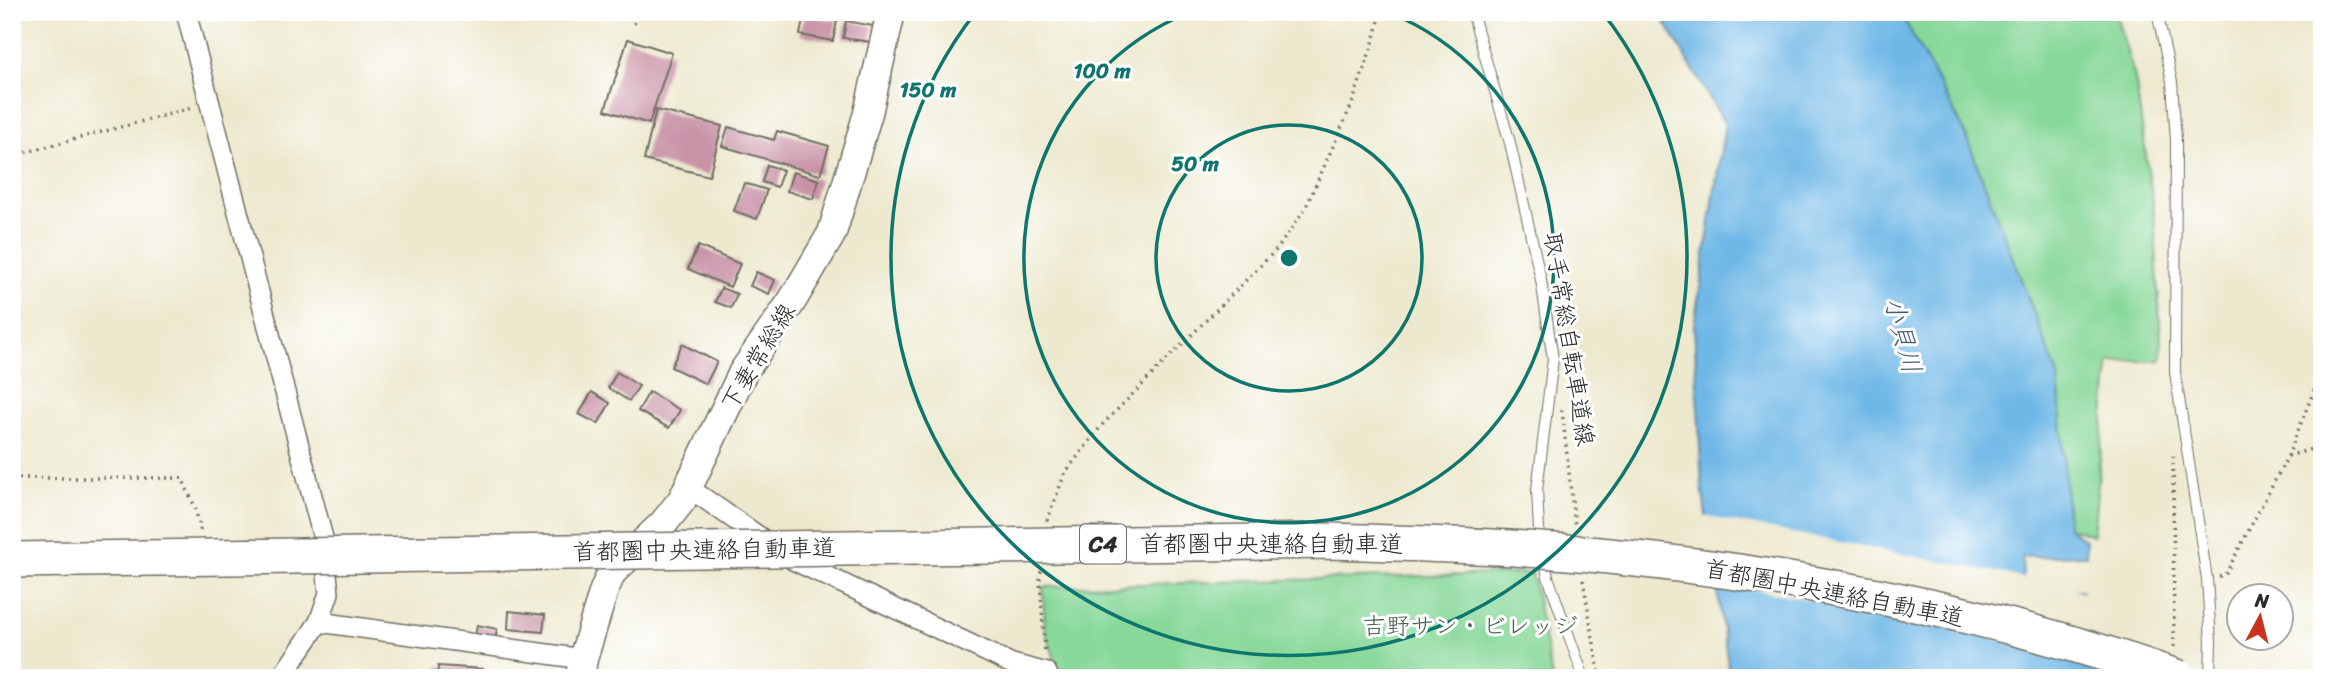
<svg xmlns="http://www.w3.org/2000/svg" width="2334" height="690" viewBox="0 0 2334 690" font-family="Sriracha,'Klee One',sans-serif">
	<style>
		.green { fill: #87d899; stroke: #598262; stroke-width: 2 }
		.water { fill: #6eb7e6; stroke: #4c7188; stroke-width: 2 }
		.pier { fill: #ede9cf }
		.building { fill: #c993a7 }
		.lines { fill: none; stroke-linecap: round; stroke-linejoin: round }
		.service-casing { stroke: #6f6e64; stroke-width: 12 }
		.minor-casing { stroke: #6f6e64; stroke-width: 22 }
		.secondary-casing { stroke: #6f6e64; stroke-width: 31 }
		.path { stroke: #6f6e64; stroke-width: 3.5; stroke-dasharray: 2 5; stroke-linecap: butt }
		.service { stroke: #fff; stroke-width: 10 }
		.minor { stroke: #fff; stroke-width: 19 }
		.secondary { stroke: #fff; stroke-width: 28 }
		.motorway-bridge-casing { stroke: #6f6e64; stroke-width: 38; stroke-linecap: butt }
		.motorway-bridge { stroke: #fff; stroke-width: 35 }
		.ring { fill: none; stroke: #0f766e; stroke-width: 3.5 }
		.labels { text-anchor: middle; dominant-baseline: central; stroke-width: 6; stroke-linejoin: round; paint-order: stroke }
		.shield { fill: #fff; stroke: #6b6b6b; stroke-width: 2 }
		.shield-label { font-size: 23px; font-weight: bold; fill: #2b2b2b }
		.street-label { font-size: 24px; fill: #2b2b2b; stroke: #fff }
		.park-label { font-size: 24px; fill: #475f4c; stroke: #fff }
		.water-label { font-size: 26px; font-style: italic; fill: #425c6c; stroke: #fff }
		.centre { fill: #0f766e; stroke: #fff; stroke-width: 3.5 }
		.ring-label { font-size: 21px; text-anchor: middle; font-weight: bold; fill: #0f766e; stroke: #fff; stroke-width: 6; stroke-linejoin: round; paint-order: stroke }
	</style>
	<rect width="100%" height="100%" fill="#fff"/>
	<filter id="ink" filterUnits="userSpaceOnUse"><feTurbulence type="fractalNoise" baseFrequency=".0143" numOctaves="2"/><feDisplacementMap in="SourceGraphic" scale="14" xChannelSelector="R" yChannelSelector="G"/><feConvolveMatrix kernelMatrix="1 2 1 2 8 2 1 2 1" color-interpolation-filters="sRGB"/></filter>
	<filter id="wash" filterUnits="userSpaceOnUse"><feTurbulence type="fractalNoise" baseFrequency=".00686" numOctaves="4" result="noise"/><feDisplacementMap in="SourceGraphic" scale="28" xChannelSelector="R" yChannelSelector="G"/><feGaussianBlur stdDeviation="1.57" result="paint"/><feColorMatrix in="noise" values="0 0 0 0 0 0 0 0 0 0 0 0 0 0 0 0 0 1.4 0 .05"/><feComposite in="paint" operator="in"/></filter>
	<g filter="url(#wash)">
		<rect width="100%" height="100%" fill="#ede9cf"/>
		<!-- green -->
		<g class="green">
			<path d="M 1900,12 L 2115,12 L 2135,78 L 2154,211 L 2162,360 L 2109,362 L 2093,535 L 2068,527 L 2058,376 L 1963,128 Z"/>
			<path d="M 1532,573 L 1552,678 L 1061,678 L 1045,629 L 1043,587 Z"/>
		</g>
		<!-- water -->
		<path class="water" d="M 1659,12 L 1900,12 L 1963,128 L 2058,376 L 2068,527 L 2086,541 L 2086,555 L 2022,557 L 2024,591 L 2082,590 L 2081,614 L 2100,616 L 2098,678 L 1730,678 L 1702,488 L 1694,326 L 1725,124 Z"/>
		<!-- pier -->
		<path class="pier" d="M 1703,516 L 2001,573 L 2027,579 L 2027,587 L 2063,587 L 2086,592 L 2084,611 L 2101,612 L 2103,615 L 2102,668 L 1922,620 L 1712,582 Z"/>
		<g id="blocks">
			<!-- building -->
			<g class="building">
				<path d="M 804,15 L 837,21 L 833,41 L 800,35 Z"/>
				<path d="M 846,21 L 873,26 L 871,42 L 843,38 Z"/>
				<path d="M 628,39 L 672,53 L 649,124 L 605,110 Z"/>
				<path d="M 656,110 L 722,126 L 709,176 L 644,160 Z"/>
				<path d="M 728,127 L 774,140 L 777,131 L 829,146 L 820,175 L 722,146 Z"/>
				<path d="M 767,165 L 783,170 L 777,187 L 762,182 Z"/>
				<path d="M 793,172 L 819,180 L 813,199 L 787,191 Z"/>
				<path d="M 744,183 L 767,190 L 757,219 L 734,211 Z"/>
				<path d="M 698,246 L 740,264 L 730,287 L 688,269 Z"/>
				<path d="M 756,272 L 775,280 L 769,294 L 750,286 Z"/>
				<path d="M 721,288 L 737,294 L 731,308 L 715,302 Z"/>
				<path d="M 682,344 L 717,362 L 706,384 L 671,367 Z"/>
				<path d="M 617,372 L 639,386 L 629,401 L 608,388 Z"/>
				<path d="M 592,392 L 610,403 L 598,424 L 579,414 Z"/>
				<path d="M 649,392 L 680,410 L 669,428 L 638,411 Z"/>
				<path d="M 509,611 L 545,615 L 543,632 L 508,629 Z"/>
				<path d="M 477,625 L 497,629 L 495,642 L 475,638 Z"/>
				<path d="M 438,666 L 483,669 L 483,678 L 437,678 Z"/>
				<path d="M 488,670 L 534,674 L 534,678 L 487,678 Z"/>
			</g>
		</g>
	</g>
	<g filter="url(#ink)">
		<use href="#blocks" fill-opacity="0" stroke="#6f6e64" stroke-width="2"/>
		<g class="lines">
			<defs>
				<g id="service">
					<path d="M 1472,12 L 1510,143 L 1541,280 L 1553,359 L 1537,490 L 1539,530 L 1548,577 L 1584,678"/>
					<path d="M 2157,12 L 2172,82 L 2176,140 L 2175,372 L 2207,579 L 2211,642 L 2210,678"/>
				</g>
				<g id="minor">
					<path d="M 186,12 L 323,538 L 329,593 L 319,622 L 281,678"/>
					<path d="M 689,488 L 793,560 L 1012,664 L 1047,673 L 1049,678"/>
					<path d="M 319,622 L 583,659"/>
				</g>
				<path id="secondary" d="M 580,678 L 583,659 L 604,590 L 612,572 L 663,524 L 682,500 L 743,372 L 792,301 L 832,233 L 868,113 L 891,12"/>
			</defs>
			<!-- service casing -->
			<use href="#service" class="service-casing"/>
			<!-- minor casing -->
			<use href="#minor" class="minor-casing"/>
			<!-- secondary casing -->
			<use href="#secondary" class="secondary-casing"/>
			<!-- path -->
			<g class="path">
				<path d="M 634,24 L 637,12"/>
				<path d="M 12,156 L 192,108"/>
				<path d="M 1562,410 L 1575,527"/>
				<path d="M 2173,456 L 2174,651"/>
				<path d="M 2288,456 L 2322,446"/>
				<path d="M 12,478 L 182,478 L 195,507 L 201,533"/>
				<path d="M 1047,521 L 1065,473 L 1102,425 L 1278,248 L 1306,207 L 1352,104 L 1376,34 L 1381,12"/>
				<path d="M 1041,571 L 1040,581 L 1045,654"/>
				<path d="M 2219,576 L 2225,575 L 2288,456 L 2322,370"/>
				<path d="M 1583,580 L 1600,678"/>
				<path d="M 235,678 L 267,669"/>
			</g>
			<!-- service -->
			<use href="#service" class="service"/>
			<!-- minor -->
			<use href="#minor" class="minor"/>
			<!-- secondary -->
			<use href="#secondary" class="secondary"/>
			<defs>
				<path id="motorway-bridge" d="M 12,560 L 1333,541 C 1425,544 1518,546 1609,556 C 1802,576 1996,613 2179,678"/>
			</defs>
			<!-- motorway-bridge casing -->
			<use href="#motorway-bridge" class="motorway-bridge-casing"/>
			<!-- motorway-bridge -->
			<use href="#motorway-bridge" class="motorway-bridge"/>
		</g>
	</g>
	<!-- distance rings -->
	<g class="ring">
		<circle cx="1289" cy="258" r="133"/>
		<path d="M1388 12A265 265 0 1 1 1190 12"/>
		<path d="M1603 13A398 398 0 1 1 975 13"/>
	</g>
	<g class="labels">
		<!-- shield labels -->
		<rect class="shield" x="1080" y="524.5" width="46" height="39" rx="5"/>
		<g class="shield-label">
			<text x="1103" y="544">C4</text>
		</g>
		<!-- street labels -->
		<g class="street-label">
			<text transform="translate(1569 339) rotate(81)">取手常総自転車道線</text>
			<text transform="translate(758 357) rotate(-59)">下妻常総線</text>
			<text x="1271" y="544">首都圏中央連絡自動車道</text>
			<text transform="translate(704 550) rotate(-1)">首都圏中央連絡自動車道</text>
			<text transform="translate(1834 593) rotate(11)">首都圏中央連絡自動車道</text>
		</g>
		<!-- park labels -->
		<g class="park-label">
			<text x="1470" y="626">吉野サン・ビレッジ</text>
		</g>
		<!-- water labels -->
		<g class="water-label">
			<text transform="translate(1903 335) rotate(75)">小貝川</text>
		</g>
	</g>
	<circle cx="1289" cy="258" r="10" class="centre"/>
	<g class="ring-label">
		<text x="1102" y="78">100 m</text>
		<text x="928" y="97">150 m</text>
		<text x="1195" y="171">50 m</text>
	</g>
	<!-- margin -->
	<rect width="2334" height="690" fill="none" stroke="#fff" stroke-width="42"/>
	<!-- north arrow -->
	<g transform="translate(2260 617) rotate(7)"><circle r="33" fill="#ffffff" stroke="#aaaaaa" stroke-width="2"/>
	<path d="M0-5L12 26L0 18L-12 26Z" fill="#c8321e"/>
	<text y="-10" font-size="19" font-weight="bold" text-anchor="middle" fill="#2b2b2b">N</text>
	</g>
</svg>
